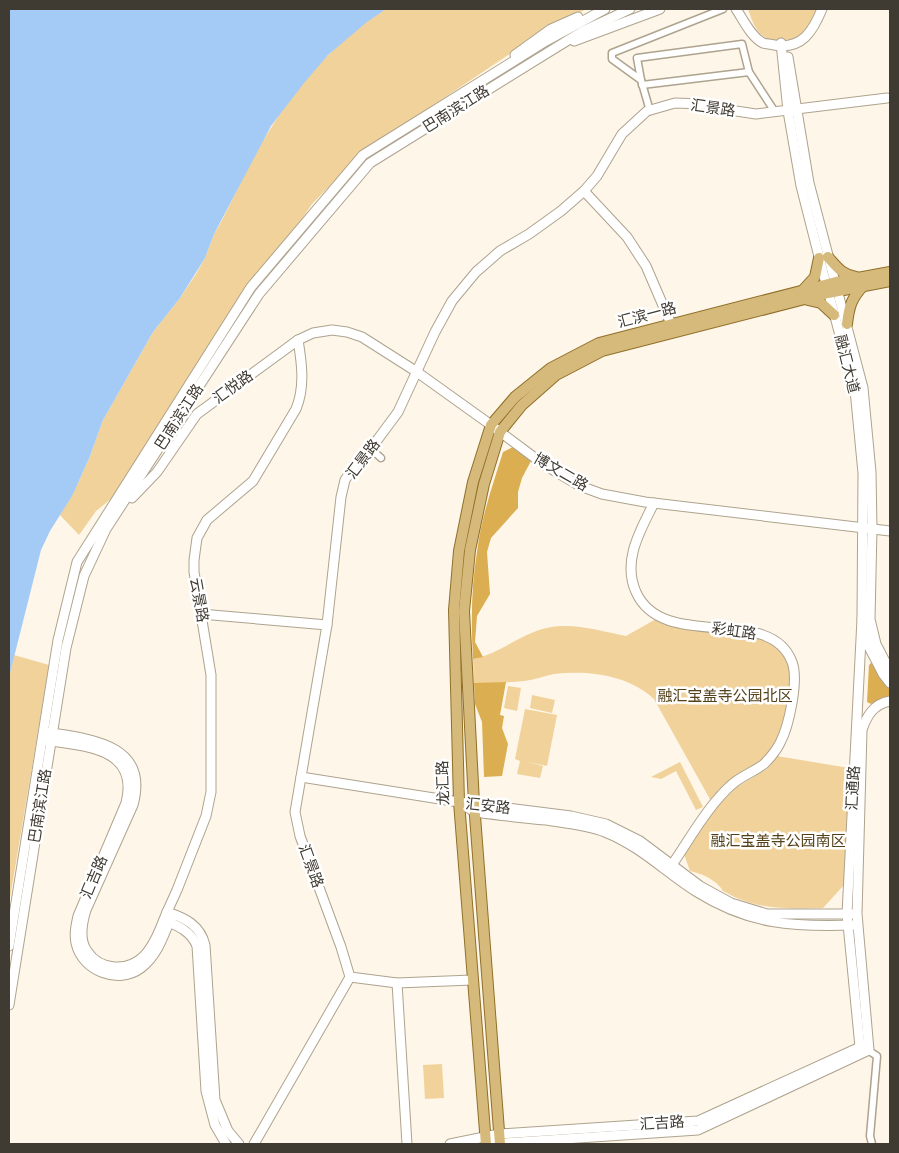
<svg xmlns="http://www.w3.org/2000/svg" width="899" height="1153" viewBox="0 0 899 1153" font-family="'Work Sans','Noto Sans SC',sans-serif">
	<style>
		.green { fill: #f1d29a }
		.forest { fill: #dcae52 }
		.water { fill: #a3cbf5 }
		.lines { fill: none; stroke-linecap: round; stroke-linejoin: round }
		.street-casing { stroke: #aea38e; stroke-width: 9 }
		.secondary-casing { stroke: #aea38e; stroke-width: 11 }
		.primary-casing { stroke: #906f28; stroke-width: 12 }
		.street { stroke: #fff; stroke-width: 6 }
		.secondary { stroke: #fff; stroke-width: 9 }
		.primary { stroke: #d6ba7b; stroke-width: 10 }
		.labels { text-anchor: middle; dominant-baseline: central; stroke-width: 5; stroke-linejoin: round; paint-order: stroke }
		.street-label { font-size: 15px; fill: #3f3a32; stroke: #fff }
		.park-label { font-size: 15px; fill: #54411a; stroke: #fff }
	</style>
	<rect width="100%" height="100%" fill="#fef6e9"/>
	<!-- green -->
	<g class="green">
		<path d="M 386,9 L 586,9 L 514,51 L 362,153 L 312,204 L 117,494 L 96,511 L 79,535 L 60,515 L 78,483 L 90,456 L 103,420 L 153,332 L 180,298 L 196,274 L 205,258 L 214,234 L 221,222 C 237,191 252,157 271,128 C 300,81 339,38 386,9 Z"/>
		<path d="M 748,9 L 816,9 C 811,25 800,42 782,42 C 775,42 768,40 763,36 C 755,30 751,18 748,9 Z"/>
		<path d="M 656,619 C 679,623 766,634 779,646 C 782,650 787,658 789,662 C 797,682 784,738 770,754 C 755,771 729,787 711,801 L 654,699 C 628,675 589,670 554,674 C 544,676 534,680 524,681 C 507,683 490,683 474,683 L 473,659 C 495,655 513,640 534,632 C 563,619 596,630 626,636 Z"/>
		<path d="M 14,655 L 49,665 L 9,904 L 9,677 Z"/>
		<path d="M 508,686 L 521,688 L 517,711 L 504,708 Z"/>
		<path d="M 532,695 L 555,700 L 552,713 L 530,708 Z"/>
		<path d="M 525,709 L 557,715 L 547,766 L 528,762 L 543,766 L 540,778 L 517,774 L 520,761 L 515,759 Z"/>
		<path d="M 777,756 L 849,768 L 844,885 L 823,908 C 789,909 756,910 725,892 C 719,889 725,892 720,887 C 714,879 700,873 690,871 L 684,854 L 712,812 L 737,787 L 767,769 Z"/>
		<path d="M 680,762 L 703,807 L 696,810 L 676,771 L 661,779 L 651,777 Z"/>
		<path d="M 442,1064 L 444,1098 L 425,1099 L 423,1065 Z"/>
	</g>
	<!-- forest -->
	<g class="forest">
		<path d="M 515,446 L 532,459 L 522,478 L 518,492 L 518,508 L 491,538 L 487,552 L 490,594 L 477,616 L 475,642 L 483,657 L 473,659 C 471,623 471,588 477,552 C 481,518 493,484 503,452 Z"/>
		<path d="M 871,663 L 874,664 L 890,688 L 890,697 L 871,704 L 867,702 L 869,665 Z"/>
		<path d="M 506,682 L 500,715 L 504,716 L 502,728 L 508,744 L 502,776 L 484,777 L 482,722 L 475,704 L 474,683 Z"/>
	</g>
	<!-- water -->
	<path class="water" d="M 9,9 L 386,9 L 367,22 L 328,55 L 304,83 L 271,126 L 214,234 L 205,258 L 180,298 L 153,332 L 103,420 L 90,456 L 78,483 L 72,496 L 50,531 L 41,550 L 9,677 Z"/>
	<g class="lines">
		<defs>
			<g id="street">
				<path d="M 749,72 L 775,112"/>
				<path d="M 641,80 L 637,58 L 742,44 L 749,72 L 642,85"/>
				<path d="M 650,111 L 641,80 L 612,59 L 612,53 L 723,9"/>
				<path d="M 370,448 L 381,458"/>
				<path d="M 866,1049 L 877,1056 L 870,1136 L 872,1144"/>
			</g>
			<g id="secondary">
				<path d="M 736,9 C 743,19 751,37 763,43 C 766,44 771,44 774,45 C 802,50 813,31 822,9"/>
				<path d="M 574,41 L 660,9"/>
				<path d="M 781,43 L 788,111 L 801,186 L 826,284 L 855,390 L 863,473 L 862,619 L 869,647 L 883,674 L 890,683"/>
				<path d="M 515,55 L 551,29 L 578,17"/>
				<path d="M 788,57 L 809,183 L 863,388 L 871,472 L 872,529 L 870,619 L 876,644 L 890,671"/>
				<path d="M 584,191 L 627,237 L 646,266 L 671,324"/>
				<path d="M 132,498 L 157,472 L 197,414 L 298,340 L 313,333 L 332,330 L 347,332 L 362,337 L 417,372 L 491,425 L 543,464 L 580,486 L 602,494 L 645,502 L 890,531"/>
				<path d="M 654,503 C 640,531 622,561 636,592 C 663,653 770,603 792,662 C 799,680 789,726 780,743 C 776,751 770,758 764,764 C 755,771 744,775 735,782 C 728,787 722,794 716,801 C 698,822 685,847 669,869"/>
				<path d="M 201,614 L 327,625"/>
				<path d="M 45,732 C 89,739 150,743 133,805 L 86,910 C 82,923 79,940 87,951 C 100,971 128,972 144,956 C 155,944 161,927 167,912 C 185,918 200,925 205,945 L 215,1100 L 228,1131 L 239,1144"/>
				<path d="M 44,740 C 83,746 140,747 126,803 L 78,916 C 76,925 74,934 76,943 C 82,971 118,985 141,968 C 158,955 164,934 172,915"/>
				<path d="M 301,777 L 459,802 L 571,816 L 606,824 L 640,841 L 700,886 L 731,903 L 767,914 L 852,914"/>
				<path d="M 469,808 L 474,812 C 498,815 522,818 546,820 C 565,823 587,825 605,832 C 642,847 665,872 697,892 C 750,925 793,927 854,925"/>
				<path d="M 167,912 L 177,890 L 206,816 L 211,792 L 211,675 L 194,572 L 194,560 L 197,538 L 207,520 L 253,481 L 296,409 C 305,387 302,364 298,340"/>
				<path d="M 164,920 C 178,926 191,931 197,946 L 206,1091 L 215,1125 L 226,1144"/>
				<path d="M 9,946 L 58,640 L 77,562 L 251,287 L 363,155 L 546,41 L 605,9"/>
				<path d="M 350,977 L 397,983 L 472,980"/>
				<path d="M 397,983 L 407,1144"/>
				<path d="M 9,1005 L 66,648 L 84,576 L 106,529 L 259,294 L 370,163 L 552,50 L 583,31 L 630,9"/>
				<path d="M 254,1144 L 350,977 L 341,947 L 300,836 L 295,812 L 327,625 L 341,497 L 345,480 L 356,464 L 378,439 L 398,412 L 435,332 L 452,301 L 476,272 L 500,251 L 529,234 L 561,211 L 584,191 L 597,176 L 622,134 L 647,111 L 675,103 L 704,104 L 736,111 L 756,114 L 887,98"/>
				<path d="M 450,1144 L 499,1134 L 698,1121 L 860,1047 L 847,914 L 862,619"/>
				<path d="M 488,1144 L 698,1130 L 869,1050 L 857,914 L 862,730 C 867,715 874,704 890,701"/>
			</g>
			<g id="primary">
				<path d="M 828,257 C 837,267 842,275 856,277"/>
				<path d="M 804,289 L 815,277 L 819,258"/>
				<path d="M 808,300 L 821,303 L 834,315"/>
				<path d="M 847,324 C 849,307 851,299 863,286"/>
				<path d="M 486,1144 L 459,802 L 454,610 L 459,551 L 473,482 L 491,425 L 515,397 L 551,368 L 599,343 L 836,282 L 890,272"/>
				<path d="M 500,1144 L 474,803 L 464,611 L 470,550 L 484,484 L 500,432 L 522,405 L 556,375 L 602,351 L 828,293 L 890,281"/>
			</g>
		</defs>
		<!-- street casing -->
		<use href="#street" class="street-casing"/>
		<!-- secondary casing -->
		<use href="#secondary" class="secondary-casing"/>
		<!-- primary casing -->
		<use href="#primary" class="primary-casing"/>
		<!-- street -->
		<use href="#street" class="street"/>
		<!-- secondary -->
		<use href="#secondary" class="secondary"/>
		<!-- primary -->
		<use href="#primary" class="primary"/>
	</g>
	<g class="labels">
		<!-- street labels -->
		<g class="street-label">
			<text transform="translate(713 108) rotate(8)">汇景路</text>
			<text transform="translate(456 109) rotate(-32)">巴南滨江路</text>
			<text transform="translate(647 315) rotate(-15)">汇滨一路</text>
			<text transform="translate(847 364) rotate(76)">融汇大道</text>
			<text transform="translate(233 387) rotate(-36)">汇悦路</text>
			<text transform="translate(179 417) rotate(-57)">巴南滨江路</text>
			<text transform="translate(363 459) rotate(-53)">汇景路</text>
			<text transform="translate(561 472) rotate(30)">博文二路</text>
			<text transform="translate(199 600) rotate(80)">云景路</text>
			<text transform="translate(734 631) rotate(8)">彩虹路</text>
			<text transform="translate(443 783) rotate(-92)">龙汇路</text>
			<text transform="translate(853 788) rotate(-87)">汇通路</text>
			<text transform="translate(40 806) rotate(-81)">巴南滨江路</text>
			<text transform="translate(488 806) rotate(6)">汇安路</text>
			<text transform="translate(311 866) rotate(70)">汇景路</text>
			<text transform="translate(94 877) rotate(-67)">汇吉路</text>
			<text transform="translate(662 1123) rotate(-4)">汇吉路</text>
		</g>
		<!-- park labels -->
		<g class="park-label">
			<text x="725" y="696">融汇宝盖寺公园北区</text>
			<text x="778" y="841">融汇宝盖寺公园南区</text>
		</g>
	</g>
	<!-- border -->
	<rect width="899" height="1153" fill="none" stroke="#3f3a32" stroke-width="20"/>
</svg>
